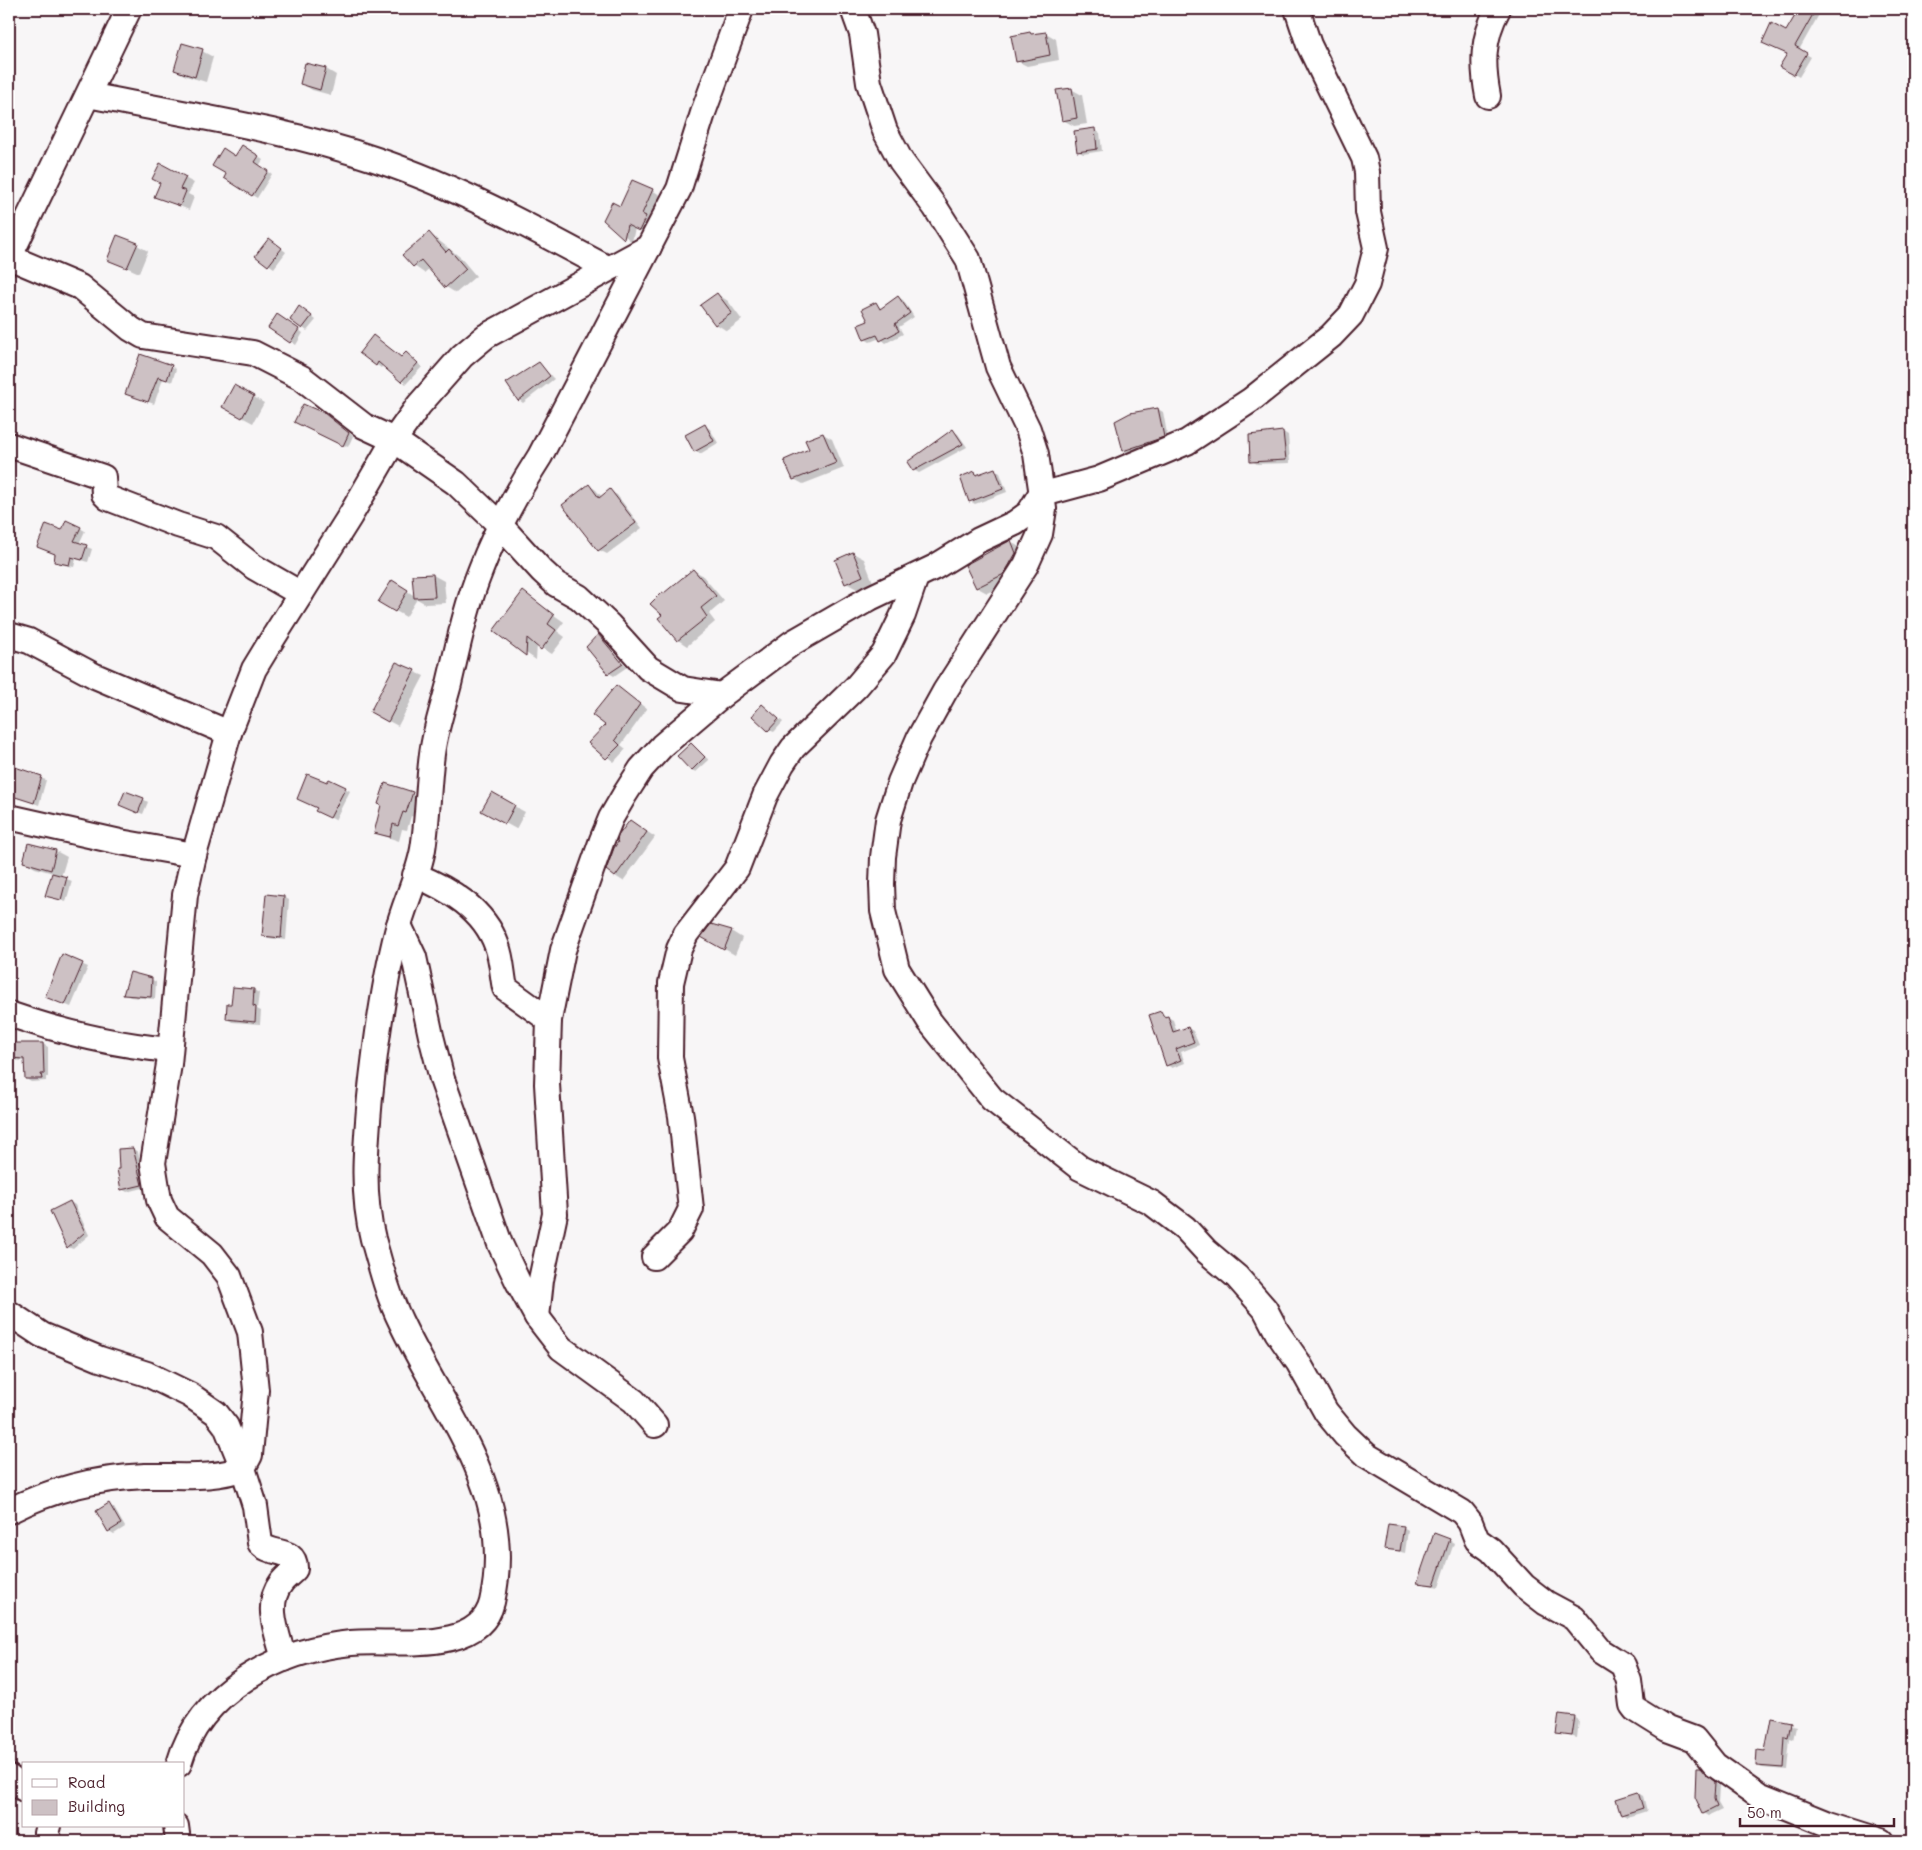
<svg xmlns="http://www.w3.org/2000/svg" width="1922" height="1850" viewBox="0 0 1922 1850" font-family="Mali,sans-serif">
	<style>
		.shadow { fill: #0003 }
		.building { fill: #cdc1c4; stroke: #4a1f2b }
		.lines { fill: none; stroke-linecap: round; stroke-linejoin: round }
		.minor-casing { stroke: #4a1f2b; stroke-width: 28 }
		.minor { stroke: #fff; stroke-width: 24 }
	</style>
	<rect width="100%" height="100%" fill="#f8f6f7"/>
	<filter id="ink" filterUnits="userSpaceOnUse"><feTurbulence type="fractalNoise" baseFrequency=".02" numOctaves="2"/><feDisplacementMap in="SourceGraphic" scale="10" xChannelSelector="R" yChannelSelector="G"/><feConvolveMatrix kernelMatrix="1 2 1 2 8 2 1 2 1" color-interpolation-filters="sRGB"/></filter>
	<g filter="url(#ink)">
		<!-- shadow -->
		<g class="shadow">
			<path d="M 1801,9 L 1817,9 L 1821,11 L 1799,50 L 1811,57 L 1799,77 L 1781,66 L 1788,54 L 1787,32 Z"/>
			<path d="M 1046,33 L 1056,39 L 1059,60 L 1027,66 L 1017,61 Z"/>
			<path d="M 202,51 L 213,57 L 206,82 L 186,76 L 175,70 Z"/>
			<path d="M 326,69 L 336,75 L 331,95 L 312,90 L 301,83 Z"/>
			<path d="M 1071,89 L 1082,95 L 1087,124 L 1074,126 L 1063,120 Z"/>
			<path d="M 1095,130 L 1100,133 L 1102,151 L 1083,154 L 1078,151 Z"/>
			<path d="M 242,146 L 263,160 L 259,166 L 272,174 L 257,198 L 225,178 Z"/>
			<path d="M 160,165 L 194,183 L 188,194 L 194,197 L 189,210 L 156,196 L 161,182 Z"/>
			<path d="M 652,190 L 660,195 L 649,219 L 653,222 L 647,234 L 635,228 L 632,242 L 605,219 L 620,208 Z"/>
			<path d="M 429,233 L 460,257 L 476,276 L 456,293 L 446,287 L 430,268 L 424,273 L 414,266 Z"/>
			<path d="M 274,243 L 286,252 L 274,268 L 257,256 Z"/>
			<path d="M 137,245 L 148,251 L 139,273 L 109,259 Z"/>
			<path d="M 717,294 L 728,301 L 742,320 L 727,331 L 716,324 L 702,305 Z"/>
			<path d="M 898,297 L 903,300 L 914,317 L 899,327 L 903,334 L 886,343 L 880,338 L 870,342 L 865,339 L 876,304 L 882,309 Z"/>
			<path d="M 304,311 L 316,320 L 307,331 L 303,328 Z"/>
			<path d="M 282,318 L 303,333 L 296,345 L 270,327 Z"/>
			<path d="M 361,353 L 402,358 L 411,357 L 422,367 L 406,384 L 383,365 L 381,368 Z"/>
			<path d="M 539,364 L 554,379 L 523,403 L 519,400 Z"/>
			<path d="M 171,366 L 176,369 L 172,382 L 163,379 L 154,404 L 132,396 Z"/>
			<path d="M 235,386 L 264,403 L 253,423 L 223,407 Z"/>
			<path d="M 1158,409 L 1163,412 L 1168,439 L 1129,453 L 1124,451 Z"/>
			<path d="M 324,414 L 353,436 L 348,447 L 301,425 Z"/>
			<path d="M 705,426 L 710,429 L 718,443 L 700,454 L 695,451 Z"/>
			<path d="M 953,431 L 958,434 L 967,447 L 919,473 L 914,470 Z"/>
			<path d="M 1283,432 L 1288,435 L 1290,463 L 1257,464 L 1252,461 Z"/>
			<path d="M 823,434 L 832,439 L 844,468 L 803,484 L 794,479 L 810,450 Z"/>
			<path d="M 995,470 L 1000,473 L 1007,492 L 975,504 L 970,501 L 975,472 L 979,475 Z"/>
			<path d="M 589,485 L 596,490 L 602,497 L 610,491 L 617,495 L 642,528 L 607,554 L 599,550 Z"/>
			<path d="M 80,528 L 85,531 L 79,544 L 92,549 L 88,562 L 76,559 L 74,567 L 60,564 L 55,561 L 57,555 L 38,547 L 63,531 Z"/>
			<path d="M 1011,542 L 1021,548 L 1015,580 L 987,593 L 976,587 Z"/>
			<path d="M 853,553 L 864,559 L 873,582 L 857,589 L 846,583 Z"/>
			<path d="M 693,570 L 702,575 L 724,601 L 709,614 L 715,622 L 687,646 L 678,640 L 660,618 L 664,615 L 664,595 Z"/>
			<path d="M 433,575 L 444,581 L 446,603 L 426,604 L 417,599 L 406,617 L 380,602 L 402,588 L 415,596 L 414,577 Z"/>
			<path d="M 523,593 L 564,622 L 557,631 L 565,637 L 552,654 L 537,645 L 536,660 L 495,631 Z"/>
			<path d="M 599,636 L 627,667 L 614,676 L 609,673 L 588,647 Z"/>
			<path d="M 397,664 L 424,676 L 398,726 L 381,717 Z"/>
			<path d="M 616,686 L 647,709 L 621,745 L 626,749 L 614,762 L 590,743 L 607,725 Z"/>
			<path d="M 762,706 L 783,722 L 774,732 L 769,730 Z"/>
			<path d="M 691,745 L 709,760 L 696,772 L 691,770 Z"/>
			<path d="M 13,768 L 46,780 L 39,805 L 9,794 L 9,780 Z"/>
			<path d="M 330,780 L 350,791 L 335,820 L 322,813 Z"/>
			<path d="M 386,784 L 421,798 L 415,817 L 411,816 L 407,830 L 402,829 L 399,841 L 375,833 Z"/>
			<path d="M 492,794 L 525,812 L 516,829 L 483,811 Z"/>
			<path d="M 143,799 L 148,802 L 143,814 L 125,807 Z"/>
			<path d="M 631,821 L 655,837 L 623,881 L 615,876 Z"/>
			<path d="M 29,844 L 56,851 L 67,857 L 61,877 L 72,881 L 66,902 L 47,896 L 53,873 L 35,868 L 25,862 Z"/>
			<path d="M 284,897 L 289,900 L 286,940 L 268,938 L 263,935 Z"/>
			<path d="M 731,931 L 742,938 L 735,955 L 703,937 Z"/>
			<path d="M 63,956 L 88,967 L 71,1007 L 52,999 Z"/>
			<path d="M 151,979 L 156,982 L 155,999 L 130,997 L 125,994 Z"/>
			<path d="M 254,990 L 259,993 L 257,1009 L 261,1011 L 260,1024 L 232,1022 L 227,1019 L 232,1006 Z"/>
			<path d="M 1161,1013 L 1173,1020 L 1177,1032 L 1188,1028 L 1193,1031 L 1199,1045 L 1181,1052 L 1185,1063 L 1172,1068 L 1167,1065 Z"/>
			<path d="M 43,1044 L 48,1047 L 48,1077 L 46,1077 L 46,1081 L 31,1082 L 26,1079 L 25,1061 L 9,1060 L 9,1045 Z"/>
			<path d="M 133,1149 L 138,1152 L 147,1187 L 127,1192 L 122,1189 Z"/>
			<path d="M 70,1202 L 75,1205 L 89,1235 L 73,1249 L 68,1247 Z"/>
			<path d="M 109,1505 L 114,1508 L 125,1527 L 114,1534 L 109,1531 Z"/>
			<path d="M 1403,1527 L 1408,1530 L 1405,1553 L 1385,1548 Z"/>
			<path d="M 1449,1540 L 1454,1543 L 1439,1587 L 1418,1583 Z"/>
			<path d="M 1574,1717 L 1579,1720 L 1577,1738 L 1557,1733 Z"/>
			<path d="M 1772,1720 L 1796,1726 L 1793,1740 L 1790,1739 L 1787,1770 L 1762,1768 L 1757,1765 L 1766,1752 Z"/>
			<path d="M 1699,1769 L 1719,1786 L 1718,1803 L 1722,1810 L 1709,1816 L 1704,1813 Z"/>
			<path d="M 1638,1793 L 1643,1796 L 1647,1811 L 1627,1817 L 1622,1814 Z"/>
		</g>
		<!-- building -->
		<g class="building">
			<path d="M 1799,9 L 1816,9 L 1795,46 L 1807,53 L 1794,75 L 1779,67 L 1787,54 L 1762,43 L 1771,23 L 1786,31 Z"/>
			<path d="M 1030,32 L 1031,34 L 1046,32 L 1050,55 L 1016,62 L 1011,36 Z"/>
			<path d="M 182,43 L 203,49 L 195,77 L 174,70 Z"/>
			<path d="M 305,63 L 326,68 L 320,90 L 300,84 Z"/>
			<path d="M 1072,88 L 1077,118 L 1062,121 L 1056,90 Z"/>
			<path d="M 1095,128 L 1097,149 L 1077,152 L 1074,131 Z"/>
			<path d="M 242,145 L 259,156 L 255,162 L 268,171 L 252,196 L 224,178 L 226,174 L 212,166 L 223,148 L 235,156 Z"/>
			<path d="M 160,163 L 186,177 L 180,189 L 186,191 L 180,206 L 154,197 L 160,183 L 152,179 Z"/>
			<path d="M 632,180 L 653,189 L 642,214 L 646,216 L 639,231 L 627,225 L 624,239 L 603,220 L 612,202 L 620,206 Z"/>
			<path d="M 429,232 L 446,252 L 449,249 L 466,269 L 445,288 L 421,260 L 413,267 L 402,255 Z"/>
			<path d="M 117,235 L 138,243 L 127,268 L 107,260 Z"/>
			<path d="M 269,238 L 282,248 L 268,266 L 255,256 Z"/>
			<path d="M 717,293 L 732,313 L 715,325 L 700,305 Z"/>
			<path d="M 898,296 L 910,313 L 895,324 L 899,331 L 880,341 L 877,335 L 864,340 L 858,325 L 868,321 L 862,309 L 876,302 L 880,309 Z"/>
			<path d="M 299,306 L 312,316 L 302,329 L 290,320 Z"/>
			<path d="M 277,314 L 299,329 L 290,343 L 268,328 Z"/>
			<path d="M 373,335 L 401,357 L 406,352 L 418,363 L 401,382 L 378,362 L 376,366 L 359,353 Z"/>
			<path d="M 140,354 L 172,365 L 167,380 L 158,377 L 148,402 L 125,394 Z"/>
			<path d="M 539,362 L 550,376 L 518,401 L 506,383 Z"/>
			<path d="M 234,385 L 254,396 L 242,418 L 222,407 Z"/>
			<path d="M 303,404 L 324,413 L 349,433 L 343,446 L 294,422 Z"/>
			<path d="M 1158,408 L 1164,437 L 1123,451 L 1115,421 L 1130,413 Z"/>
			<path d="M 705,424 L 714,441 L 694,452 L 685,435 Z"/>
			<path d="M 953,429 L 963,444 L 913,471 L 907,462 Z"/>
			<path d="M 1283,431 L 1286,460 L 1250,462 L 1249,435 Z"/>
			<path d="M 823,433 L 836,463 L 793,480 L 784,460 L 809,449 L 805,440 Z"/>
			<path d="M 995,468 L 1003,489 L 969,502 L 960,477 L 975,471 L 976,475 Z"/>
			<path d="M 589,484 L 599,498 L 610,489 L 636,523 L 598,551 L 562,505 Z"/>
			<path d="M 66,520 L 81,527 L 74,541 L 87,545 L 82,560 L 71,557 L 69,565 L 54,562 L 55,554 L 37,547 L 46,524 L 62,530 Z"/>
			<path d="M 1011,540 L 1016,553 L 1004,574 L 976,588 L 965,565 Z"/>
			<path d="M 853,552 L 863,576 L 845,584 L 835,560 Z"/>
			<path d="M 693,569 L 716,596 L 701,608 L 707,617 L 677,641 L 658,618 L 662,615 L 650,604 L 662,592 L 664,593 Z"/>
			<path d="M 433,574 L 435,597 L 414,598 L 412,575 Z"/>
			<path d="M 392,580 L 408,590 L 395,612 L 378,602 Z"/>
			<path d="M 523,591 L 554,615 L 548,624 L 556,630 L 541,650 L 527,638 L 526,656 L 493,631 Z"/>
			<path d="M 598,634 L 623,664 L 608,674 L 586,647 Z"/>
			<path d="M 396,662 L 415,670 L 388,722 L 370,712 Z"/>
			<path d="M 616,685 L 640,704 L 615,740 L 620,745 L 606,759 L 588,743 L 605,725 L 592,715 Z"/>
			<path d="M 762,704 L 779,719 L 768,731 L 752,716 Z"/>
			<path d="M 691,743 L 705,757 L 691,771 L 677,756 Z"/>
			<path d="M 12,766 L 42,776 L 34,803 L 9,795 L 9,776 Z"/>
			<path d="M 307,774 L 327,782 L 329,779 L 346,787 L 330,818 L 315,811 L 317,808 L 297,799 Z"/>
			<path d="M 385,783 L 413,792 L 406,813 L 403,812 L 398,826 L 393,824 L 390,837 L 374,833 L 381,805 L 378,804 Z"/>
			<path d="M 125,791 L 144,798 L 138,813 L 119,805 Z"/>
			<path d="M 492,792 L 515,805 L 505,824 L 481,811 Z"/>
			<path d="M 630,820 L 647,832 L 615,877 L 606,870 L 614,848 L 618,842 L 617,841 L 618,836 Z"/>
			<path d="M 28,843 L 56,850 L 51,870 L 23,862 Z"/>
			<path d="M 52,873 L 67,877 L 61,900 L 45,896 Z"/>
			<path d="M 266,894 L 284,896 L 281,938 L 262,936 Z"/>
			<path d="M 711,924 L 732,930 L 724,950 L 701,937 Z"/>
			<path d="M 62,954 L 83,963 L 65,1005 L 45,997 Z"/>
			<path d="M 130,972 L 152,978 L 151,997 L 123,995 Z"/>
			<path d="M 233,987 L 254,989 L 253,1006 L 256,1007 L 255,1022 L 226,1019 L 227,1004 L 231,1004 Z"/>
			<path d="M 1161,1011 L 1164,1017 L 1168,1016 L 1173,1032 L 1188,1027 L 1194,1042 L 1176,1049 L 1181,1060 L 1166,1066 L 1149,1015 Z"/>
			<path d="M 9,1043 L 43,1043 L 44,1074 L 41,1074 L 42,1079 L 25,1079 L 24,1059 L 9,1058 Z"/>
			<path d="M 133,1148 L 142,1185 L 121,1190 L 117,1169 L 119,1169 L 118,1149 Z"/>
			<path d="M 70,1201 L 85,1232 L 67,1248 L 50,1211 Z"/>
			<path d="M 109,1503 L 121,1524 L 108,1532 L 96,1511 Z"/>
			<path d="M 1388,1524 L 1404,1526 L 1400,1551 L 1384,1549 Z"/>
			<path d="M 1434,1533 L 1450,1539 L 1434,1585 L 1417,1583 Z"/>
			<path d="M 1559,1714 L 1575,1716 L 1572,1736 L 1556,1734 Z"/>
			<path d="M 1771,1718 L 1791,1722 L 1788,1738 L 1785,1737 L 1783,1768 L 1756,1766 L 1757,1750 L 1765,1751 Z"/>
			<path d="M 1696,1768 L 1700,1768 L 1715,1782 L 1714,1799 L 1717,1807 L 1703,1814 L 1695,1797 Z"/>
			<path d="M 1638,1792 L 1643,1808 L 1621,1815 L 1616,1799 Z"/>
		</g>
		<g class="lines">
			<defs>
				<g id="minor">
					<path d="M 853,9 L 862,34 L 869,83 L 885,131 L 901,161 L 935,207 L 968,259 L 998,367 L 1028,429 L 1036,454 L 1044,509 L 1040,534 L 1026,565 L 945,691 L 919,738 L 900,782 L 888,820 L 883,857 L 882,884 L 883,911 L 897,969 L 930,1022 L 992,1099 L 1080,1168 L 1152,1203 L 1185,1228 L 1206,1251 L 1237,1277 L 1265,1309 L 1277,1332 L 1298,1362 L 1326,1412 L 1345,1435 L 1366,1455 L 1462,1512 L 1470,1522 L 1477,1540 L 1491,1550 L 1524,1586 L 1546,1603 L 1574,1618 L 1601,1651 L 1623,1665 L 1629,1681 L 1632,1705 L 1635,1709 L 1667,1729 L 1694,1739 L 1715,1765 L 1759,1796 L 1828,1824 L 1882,1841"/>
					<path d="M 89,95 C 186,115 282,128 377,160 C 458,187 533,228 607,268"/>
					<path d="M 1488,96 C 1482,65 1482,38 1498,9"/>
					<path d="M 9,257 L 80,287 L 131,329 L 143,336 L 253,353 L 302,378 L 364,426 L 394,440 L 456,483 L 501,526 L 542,571 L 556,584 L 579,597 L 609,625 L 648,668 L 683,689 L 722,695"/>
					<path d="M 9,258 L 129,9"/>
					<path d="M 9,445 L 103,477 L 104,494 L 108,498 L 178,525 L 216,537 L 254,567 L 301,594"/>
					<path d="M 9,635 L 29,641 L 95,676 L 229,733"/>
					<path d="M 9,817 L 120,842 L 194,855"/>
					<path d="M 415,875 C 449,889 484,909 497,946 C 502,959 502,974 505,988 L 549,1020"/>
					<path d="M 399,925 L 414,957 L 431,1036 L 442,1079 L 500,1244 L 518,1282 L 537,1317 L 561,1348 L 634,1401 L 655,1425"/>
					<path d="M 9,1014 C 61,1032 114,1045 170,1050"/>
					<path d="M 654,1257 L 680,1231 L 691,1209 L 681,1116 L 670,1058 L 671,983 L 679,949 L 686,934 L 737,868 L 765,796 L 782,764 L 793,748 L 856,687 L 884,654 L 903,615 L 916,577"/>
					<path d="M 9,1313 L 42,1335 L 100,1359 L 147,1374 L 190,1395 L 216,1413 L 226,1426 L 243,1468 L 255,1506 L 260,1543 C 270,1556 296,1547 295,1569 C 291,1574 285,1577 281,1583 C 264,1605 278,1635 284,1659"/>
					<path d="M 537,1317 L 541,1280 L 555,1214 L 547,1084 L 549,1020 L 563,950 L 602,840 L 611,818 L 625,794 L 641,769 L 662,746 L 722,695 L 792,643 L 870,598 L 935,567 L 979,540 L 1015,523 L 1029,513 L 1040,495 L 1099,479 L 1187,442 L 1251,400 L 1331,336 L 1351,315 L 1367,284 L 1376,248 L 1368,212 L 1367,172 L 1364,158 L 1309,45 L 1297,9"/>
					<path d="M 9,1511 C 50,1490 98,1478 145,1476 C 176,1475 214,1480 243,1468 L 250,1455 L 256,1390 L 250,1332 L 229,1276 L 212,1254 L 167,1217 L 159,1200 L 153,1163 L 169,1064 L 185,895 L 194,855 L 229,733 L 254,669 L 268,646 L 350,516 L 394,440 L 419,405 L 462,356 L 486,336 L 649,247"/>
					<path d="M 179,1764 C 200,1690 279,1650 351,1643 C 392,1639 479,1656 492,1602 C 517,1492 444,1414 401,1322 C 388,1296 381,1267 373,1239 C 361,1192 366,1145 370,1097 C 376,1041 383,987 397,932 C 404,904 418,877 423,849 C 428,817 428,785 432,754 C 435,730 443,707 449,684 C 458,646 466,606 481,569 C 496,530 517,492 540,456 L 679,189 L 704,110 L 741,9"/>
					<path d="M 9,1777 L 24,1789"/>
					<path d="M 48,1826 L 46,1833 L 50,1841"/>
					<path d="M 176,1826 L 178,1841"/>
				</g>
			</defs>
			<!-- minor casing -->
			<use href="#minor" class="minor-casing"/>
			<!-- minor -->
			<use href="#minor" class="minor"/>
		</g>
	</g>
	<!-- margin -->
	<rect width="1922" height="1850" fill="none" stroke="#fff" stroke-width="30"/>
	<rect x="15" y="15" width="1892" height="1820" fill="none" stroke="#4a1f2b" stroke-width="2" filter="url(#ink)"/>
	<!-- legend -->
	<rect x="22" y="1762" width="162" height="65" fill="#ffffff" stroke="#b7a5aa"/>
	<rect x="32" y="1779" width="25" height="8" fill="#ffffff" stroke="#b7a5aa"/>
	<text x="68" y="1788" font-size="15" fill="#4a1f2b">Road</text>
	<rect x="32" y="1800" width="25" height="15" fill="#cdc1c4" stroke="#b7a5aa"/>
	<text x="68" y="1812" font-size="15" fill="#4a1f2b">Building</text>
	<!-- scale -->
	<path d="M1740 1818v8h154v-8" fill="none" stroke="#4a1f2b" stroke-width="2.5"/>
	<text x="1747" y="1818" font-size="15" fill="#4a1f2b" stroke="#ffffff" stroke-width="4" paint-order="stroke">50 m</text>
</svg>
